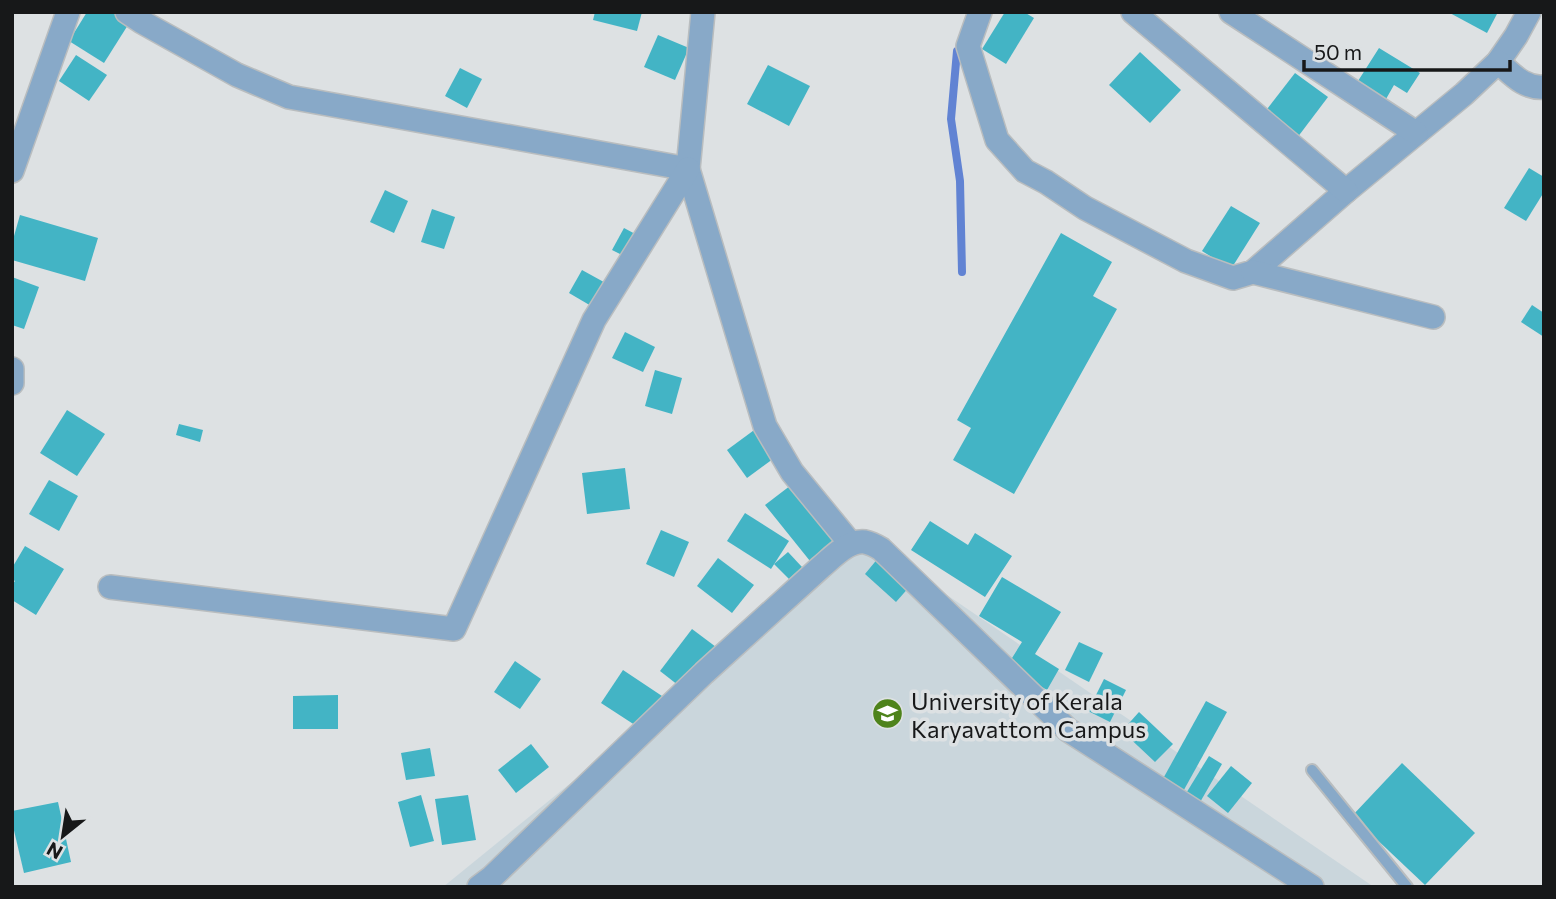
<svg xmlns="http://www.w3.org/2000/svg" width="1556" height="899" viewBox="0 0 1556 899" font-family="Commissioner,sans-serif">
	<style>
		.built { fill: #cad6dc }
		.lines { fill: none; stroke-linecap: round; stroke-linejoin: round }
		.stream { stroke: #6183d3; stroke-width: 8 }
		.building { fill: #43b4c5 }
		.service-casing { stroke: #b9bdbf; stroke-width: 14 }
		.minor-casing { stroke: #b9bdbf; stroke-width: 26 }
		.service { stroke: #88a9c8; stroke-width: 10 }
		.minor { stroke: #88a9c8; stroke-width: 23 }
		.labels { text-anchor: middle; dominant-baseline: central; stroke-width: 7; stroke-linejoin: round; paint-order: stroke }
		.poi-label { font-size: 24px; fill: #171819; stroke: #dde1e3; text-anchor: start }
	</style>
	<rect width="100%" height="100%" fill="#dde1e3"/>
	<!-- built -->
	<path class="built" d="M 868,541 L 1374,887 L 443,887 Z"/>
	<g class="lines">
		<!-- stream -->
		<path class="stream" d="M 957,51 L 951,119 L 960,181 L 962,272"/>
	</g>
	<!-- building -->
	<g class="building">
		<path d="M 87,12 L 126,12 L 133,17 L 104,63 L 69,41 Z"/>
		<path d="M 595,12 L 642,12 L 637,31 L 593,20 Z"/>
		<path d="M 1005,12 L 1024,12 L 1034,18 L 1006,64 L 982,49 Z"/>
		<path d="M 1448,12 L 1498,12 L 1487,33 Z"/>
		<path d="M 658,35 L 689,48 L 675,80 L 644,67 Z"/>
		<path d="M 1379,48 L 1420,73 L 1407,93 L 1394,85 L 1386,99 L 1358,81 Z"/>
		<path d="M 1140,52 L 1181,90 L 1150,123 L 1109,85 Z"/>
		<path d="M 76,55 L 107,75 L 89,101 L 59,81 Z"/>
		<path d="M 768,65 L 810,86 L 789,126 L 747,104 Z"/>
		<path d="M 460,68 L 482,79 L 467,108 L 445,96 Z"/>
		<path d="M 1295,73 L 1328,97 L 1297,138 L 1264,113 Z"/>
		<path d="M 1529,168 L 1544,177 L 1544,192 L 1526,221 L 1504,208 Z"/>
		<path d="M 385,190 L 408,201 L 394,233 L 370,222 Z"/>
		<path d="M 1231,206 L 1260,223 L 1231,269 L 1202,251 Z"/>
		<path d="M 432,209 L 455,217 L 444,249 L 421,242 Z"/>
		<path d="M 20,215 L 98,238 L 85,281 L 12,260 L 12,243 Z"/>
		<path d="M 624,228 L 639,236 L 628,258 L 612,250 Z"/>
		<path d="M 1061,233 L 1112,262 L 1093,296 L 1117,309 L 1014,494 L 953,460 L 971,428 L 957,420 Z"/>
		<path d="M 582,270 L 611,286 L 598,310 L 569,293 Z"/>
		<path d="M 12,277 L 39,287 L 24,329 L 12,325 Z"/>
		<path d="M 1532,305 L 1544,313 L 1544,337 L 1521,322 Z"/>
		<path d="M 625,332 L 655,347 L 643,372 L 612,358 Z"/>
		<path d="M 655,370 L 682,378 L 672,414 L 645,406 Z"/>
		<path d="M 67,410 L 105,434 L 77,476 L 40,453 Z"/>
		<path d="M 179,424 L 203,430 L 200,442 L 176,435 Z"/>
		<path d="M 761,425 L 781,453 L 747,478 L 727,450 Z"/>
		<path d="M 625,468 L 630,509 L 587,514 L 582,473 Z"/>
		<path d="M 799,479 L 844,535 L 810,561 L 765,505 Z"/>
		<path d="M 49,480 L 78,496 L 59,531 L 29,514 Z"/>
		<path d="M 745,513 L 789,541 L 771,569 L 727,541 Z"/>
		<path d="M 930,521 L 968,545 L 975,533 L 1012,556 L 985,597 L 911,550 Z"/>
		<path d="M 661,530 L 689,542 L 674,577 L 646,564 Z"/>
		<path d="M 25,546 L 64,569 L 36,615 L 12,600 L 12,585 L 15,581 L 12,579 L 12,568 Z"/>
		<path d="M 788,552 L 802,567 L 789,579 L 774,564 Z"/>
		<path d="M 879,557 L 911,585 L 896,602 L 865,574 Z"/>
		<path d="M 718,558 L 754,585 L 732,613 L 697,586 Z"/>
		<path d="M 1002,577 L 1061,612 L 1035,654 L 1059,669 L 1047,690 L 1007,666 L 1022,642 L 979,616 Z"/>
		<path d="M 692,629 L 716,647 L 683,689 L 660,671 Z"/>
		<path d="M 1079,642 L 1103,653 L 1089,682 L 1065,670 Z"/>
		<path d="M 515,661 L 541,679 L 520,709 L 494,692 Z"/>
		<path d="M 623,670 L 662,696 L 641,729 L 601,703 Z"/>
		<path d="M 1104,679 L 1126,690 L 1110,722 L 1088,711 Z"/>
		<path d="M 338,695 L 338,729 L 293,729 L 293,696 Z"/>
		<path d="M 1206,701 L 1227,712 L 1180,797 L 1159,786 Z"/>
		<path d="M 1139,712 L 1173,744 L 1155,762 L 1122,731 Z"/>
		<path d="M 531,744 L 549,767 L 516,793 L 498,770 Z"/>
		<path d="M 430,748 L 435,776 L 406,780 L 401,753 Z"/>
		<path d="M 1209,756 L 1222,764 L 1199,804 L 1185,795 Z"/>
		<path d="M 1402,763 L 1475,833 L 1425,885 L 1352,816 Z"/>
		<path d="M 1231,766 L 1252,783 L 1228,813 L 1207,796 Z"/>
		<path d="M 421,795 L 434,841 L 410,847 L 398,802 Z"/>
		<path d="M 468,795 L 476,840 L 442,845 L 435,799 Z"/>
		<path d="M 58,802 L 71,862 L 24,873 L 12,822 L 12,811 Z"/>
	</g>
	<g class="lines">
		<defs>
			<path id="service" d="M 1312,770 L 1407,887"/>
			<g id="minor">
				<path d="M 127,12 L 142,22 L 237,75 L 289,97 L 688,169 L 703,12"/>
				<path d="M 980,12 L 968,46 L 997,140 L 1025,171 L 1046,182 L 1085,208 L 1186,261 L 1233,278 L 1253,272 L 1346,191 L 1464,94 L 1498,62 L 1516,36 L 1529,12"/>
				<path d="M 1133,12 L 1346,191"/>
				<path d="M 1231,12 L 1416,133"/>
				<path d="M 1498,62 C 1512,74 1524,89 1544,87"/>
				<path d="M 688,169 L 765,426 L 792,472 L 851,544"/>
				<path d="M 12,171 L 68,12"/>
				<path d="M 1253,272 L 1433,317"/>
				<path d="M 12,369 L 12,383"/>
				<path d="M 110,587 L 454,629 L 594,320 L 688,169"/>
				<path d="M 479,887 L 491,878 L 704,673 L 821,567 C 833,557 848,540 865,542 C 870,543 876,546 881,549 L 1068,730 L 1312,887"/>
			</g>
		</defs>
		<!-- service casing -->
		<use href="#service" class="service-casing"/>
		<!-- minor casing -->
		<use href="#minor" class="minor-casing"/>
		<!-- service -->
		<use href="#service" class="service"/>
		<!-- minor -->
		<use href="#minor" class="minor"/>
	</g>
	<!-- icons -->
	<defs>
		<symbol id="university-disc" viewBox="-11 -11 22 22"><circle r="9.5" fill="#4e831b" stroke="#dde1e3"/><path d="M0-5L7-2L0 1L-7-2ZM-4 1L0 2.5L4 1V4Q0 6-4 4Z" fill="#fff"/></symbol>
	</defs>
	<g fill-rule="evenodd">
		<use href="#university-disc" x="870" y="696" width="35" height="35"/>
	</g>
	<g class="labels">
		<!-- poi labels -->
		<g class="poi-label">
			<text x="911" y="700">University of Kerala<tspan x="911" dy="28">Karyavattom Campus</tspan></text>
		</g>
	</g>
	<!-- border -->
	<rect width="1556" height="899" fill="none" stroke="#171819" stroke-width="28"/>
	<!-- north arrow -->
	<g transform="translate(63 836) rotate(210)" stroke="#dde1e3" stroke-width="5" paint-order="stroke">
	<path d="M0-5L12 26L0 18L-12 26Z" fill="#171819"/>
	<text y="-10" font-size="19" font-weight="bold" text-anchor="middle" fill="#171819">N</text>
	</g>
	<!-- scale -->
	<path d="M1304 60v10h206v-10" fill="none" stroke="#171819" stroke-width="3.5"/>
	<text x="1314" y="60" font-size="21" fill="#171819" stroke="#dde1e3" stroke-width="5" paint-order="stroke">50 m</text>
</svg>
